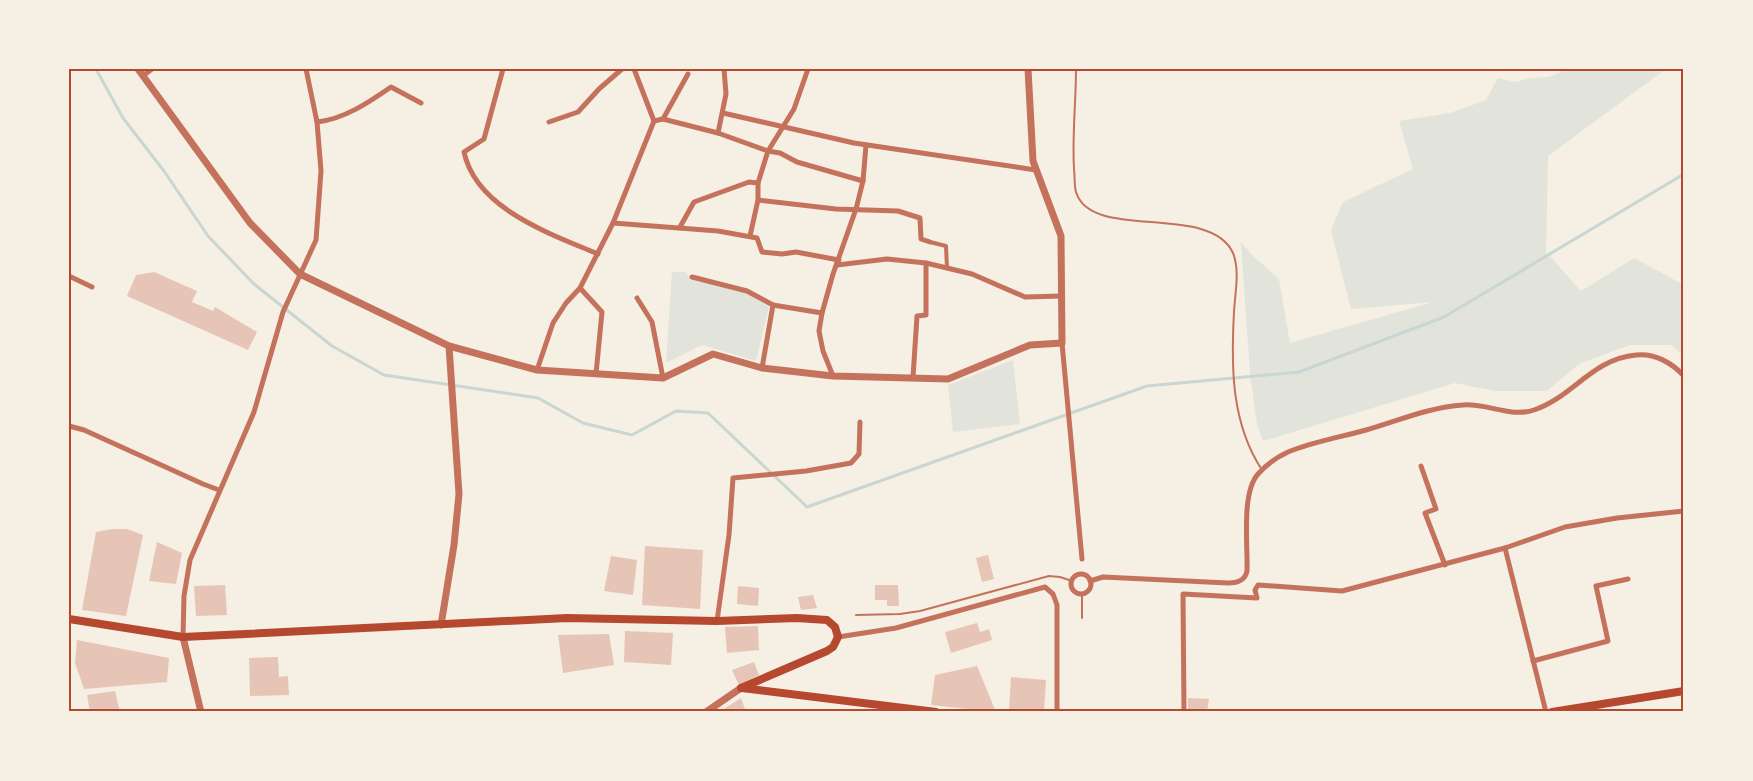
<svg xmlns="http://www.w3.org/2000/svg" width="1753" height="781" viewBox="0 0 1753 781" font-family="Inter,sans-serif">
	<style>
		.green { fill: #e2e4dc }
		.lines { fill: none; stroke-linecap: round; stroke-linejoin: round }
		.stream { stroke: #c9d6d2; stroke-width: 3 }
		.building { fill: #e6c5b7 }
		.service { stroke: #c5725c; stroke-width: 2 }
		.pedestrian { stroke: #c5725c; stroke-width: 4 }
		.minor { stroke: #c5725c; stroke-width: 5 }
		.tertiary { stroke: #c5725c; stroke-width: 7 }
		.secondary { stroke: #b5482f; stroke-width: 8 }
		.neatline { fill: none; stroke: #b5482f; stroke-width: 2 }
	</style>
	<rect width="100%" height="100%" fill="#f6efe4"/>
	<!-- green -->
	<g class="green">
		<path d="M 1567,69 L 1666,69 L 1548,156 L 1546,252 L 1581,291 L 1634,258 L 1684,285 L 1684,356 L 1671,345 L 1630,345 L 1579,364 L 1547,391 L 1495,391 L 1455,383 L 1263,441 L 1257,424 L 1250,374 L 1241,242 L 1251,254 L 1279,279 L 1290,343 L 1433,302 L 1351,309 L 1331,230 L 1343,202 L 1413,169 L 1399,121 L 1450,113 L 1486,100 L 1498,78 L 1516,82 L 1531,78 L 1549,77 Z"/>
		<path d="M 672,272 L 686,272 L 690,278 L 748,293 L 769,307 L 756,361 L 702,345 L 666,363 Z"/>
		<path d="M 1013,360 L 1020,424 L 953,432 L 948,385 Z"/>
	</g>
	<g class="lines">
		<!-- stream -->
		<path class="stream" d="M 96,69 L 123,118 L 164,171 L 208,236 L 254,284 L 332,346 L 384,375 L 538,398 L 583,423 L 632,435 L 676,411 L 708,413 L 807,507 L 1147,386 L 1299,372 L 1444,317 L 1684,174"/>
	</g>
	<!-- building -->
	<g class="building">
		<path d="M 154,272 L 197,291 L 192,302 L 213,311 L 215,307 L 257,332 L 248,350 L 127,296 L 136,275 Z"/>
		<path d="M 113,529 L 127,529 L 143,535 L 126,616 L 82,610 L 96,532 Z"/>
		<path d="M 157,542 L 182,553 L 176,584 L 149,581 Z"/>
		<path d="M 645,546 L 703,550 L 700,609 L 642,605 Z"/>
		<path d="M 988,555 L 994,579 L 982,582 L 976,558 Z"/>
		<path d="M 611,556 L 637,560 L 633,595 L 604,591 Z"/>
		<path d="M 225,585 L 227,615 L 196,616 L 194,586 Z"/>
		<path d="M 875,585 L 898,585 L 899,606 L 887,606 L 887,600 L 875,600 Z"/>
		<path d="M 738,586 L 759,588 L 758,606 L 737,604 Z"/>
		<path d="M 813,595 L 817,608 L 801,610 L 798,597 Z"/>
		<path d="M 977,623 L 980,632 L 989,629 L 992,640 L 951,653 L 945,632 Z"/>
		<path d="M 758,626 L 759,650 L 727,653 L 725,627 Z"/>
		<path d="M 625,631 L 673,633 L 671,665 L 624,662 Z"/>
		<path d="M 609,634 L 614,665 L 563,673 L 558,635 Z"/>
		<path d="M 77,640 L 169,658 L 167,682 L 84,689 L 75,663 Z"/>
		<path d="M 278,657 L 279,677 L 288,676 L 289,695 L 250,696 L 249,658 Z"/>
		<path d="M 754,662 L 759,675 L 739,685 L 732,670 Z"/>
		<path d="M 977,666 L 996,712 L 931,705 L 935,675 Z"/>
		<path d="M 1011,677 L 1046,680 L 1044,712 L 1009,712 Z"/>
		<path d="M 115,691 L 120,712 L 90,712 L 87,695 Z"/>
		<path d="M 741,698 L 746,712 L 719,712 Z"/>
		<path d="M 1188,698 L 1209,699 L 1207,712 L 1188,712 Z"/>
	</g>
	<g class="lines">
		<!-- service -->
		<g class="service">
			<path d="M 1076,69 C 1076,102 1072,136 1074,169 C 1075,176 1074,185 1076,192 C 1091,242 1210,202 1233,253 C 1240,270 1235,293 1234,312 C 1231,366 1231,423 1262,470"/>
			<path d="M 1082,594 L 1082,618"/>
			<path d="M 856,615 L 900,614 L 920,611 L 1049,576 L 1060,577 L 1072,581"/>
		</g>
		<!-- pedestrian -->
		<path class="pedestrian" d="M 930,242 L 946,246 L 947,268"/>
		<!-- minor -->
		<g class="minor">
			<path d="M 503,69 L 484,139 L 464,152 C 476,209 551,234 598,254"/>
			<path d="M 724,69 L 726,94 L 718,133 L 768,151 L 780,153 L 797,162 L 863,181"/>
			<path d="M 144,75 L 152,69"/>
			<path d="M 723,113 L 854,143 L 1036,170"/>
			<path d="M 663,119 L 688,74"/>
			<path d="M 654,121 L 663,119 L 718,133"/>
			<path d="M 317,122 C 344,119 368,103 391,87 L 421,103"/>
			<path d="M 549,122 L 578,112 L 599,89 L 622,69"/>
			<path d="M 758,200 L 836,209 L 898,211 L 920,218 L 921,239 L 930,242"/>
			<path d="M 613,223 L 718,231 L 757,238 L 762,252 L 782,254 L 796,252 L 839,260"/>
			<path d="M 680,227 L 694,202 L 749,182 L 758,183"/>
			<path d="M 750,236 L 758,200 L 758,183 L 768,151 L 794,109 L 808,69"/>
			<path d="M 837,265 L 887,259 L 926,263 L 972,274 L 1025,297 L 1062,296"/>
			<path d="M 69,276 L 92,287"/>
			<path d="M 692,277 L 747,291 L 773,305 L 822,313"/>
			<path d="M 580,288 L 602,312 L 596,374"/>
			<path d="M 637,298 L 652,322 L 663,378"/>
			<path d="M 1062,343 L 1082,559"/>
			<path d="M 762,368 L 773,305"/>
			<path d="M 537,370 L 553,323 L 566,303 L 580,288 L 613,223 L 654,121 L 634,69"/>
			<path d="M 833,376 L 823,351 L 819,331 L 822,313 L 833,274 L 856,209 L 863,181 L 866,145"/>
			<path d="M 913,377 L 917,316 L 926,315 L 926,263"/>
			<path d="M 69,426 L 84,430 L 203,484 L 219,490"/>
			<path d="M 1421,466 L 1436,509 L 1425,513 L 1445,565"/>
			<path d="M 1505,548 L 1546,712"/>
			<circle cx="1081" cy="584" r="10"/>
			<path d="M 1090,581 L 1103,577 L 1228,583 C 1237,583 1245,581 1247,571 C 1248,546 1241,493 1258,474 C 1266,465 1277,457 1288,452 C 1312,442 1341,437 1366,430 C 1397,421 1430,407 1463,405 C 1487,403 1511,418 1534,410 C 1573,397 1592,359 1636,355 C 1655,353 1672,363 1684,376"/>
			<path d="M 717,621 L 729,535 L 733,478 L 806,471 L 851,463 L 859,454 L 860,422"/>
			<path d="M 183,637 L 184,596 L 190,560 L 254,412 L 283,312 L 316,240 L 321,171 L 317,122 L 306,69"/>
			<path d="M 838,637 L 896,628 L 1045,587 L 1053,594 L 1057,605 L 1057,712"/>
			<path d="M 1533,661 L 1608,641 L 1596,586 L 1628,579"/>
			<path d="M 1184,712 L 1183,594 L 1257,598 L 1255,590 L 1258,585 L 1342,591 L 1505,548 L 1565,527 L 1617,518 L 1684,511"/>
		</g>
		<!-- tertiary -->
		<g class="tertiary">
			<path d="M 138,69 L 250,223 L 300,274 L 449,346 L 537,370 L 663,378 L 713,354 L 762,368 L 833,376 L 948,379 L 1030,345 L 1062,343 L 1061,236 L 1033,161 L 1028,69"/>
			<path d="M 441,625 L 454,545 L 459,494 L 449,346"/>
			<path d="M 183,637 L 201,712"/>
			<path d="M 706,712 L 741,688"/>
		</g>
		<!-- secondary -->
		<g class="secondary">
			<path d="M 69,619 L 183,637 L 567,618 L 717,621 L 797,618 L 827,620 L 835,627 L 838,637 L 833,647 L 827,651 L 741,688"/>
			<path d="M 742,688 L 936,712"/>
			<path d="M 1552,712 L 1684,691"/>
		</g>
	</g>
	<!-- border -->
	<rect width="1753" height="781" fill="none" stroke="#f6efe4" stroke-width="141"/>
	<rect x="70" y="70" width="1612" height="640" class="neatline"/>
</svg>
